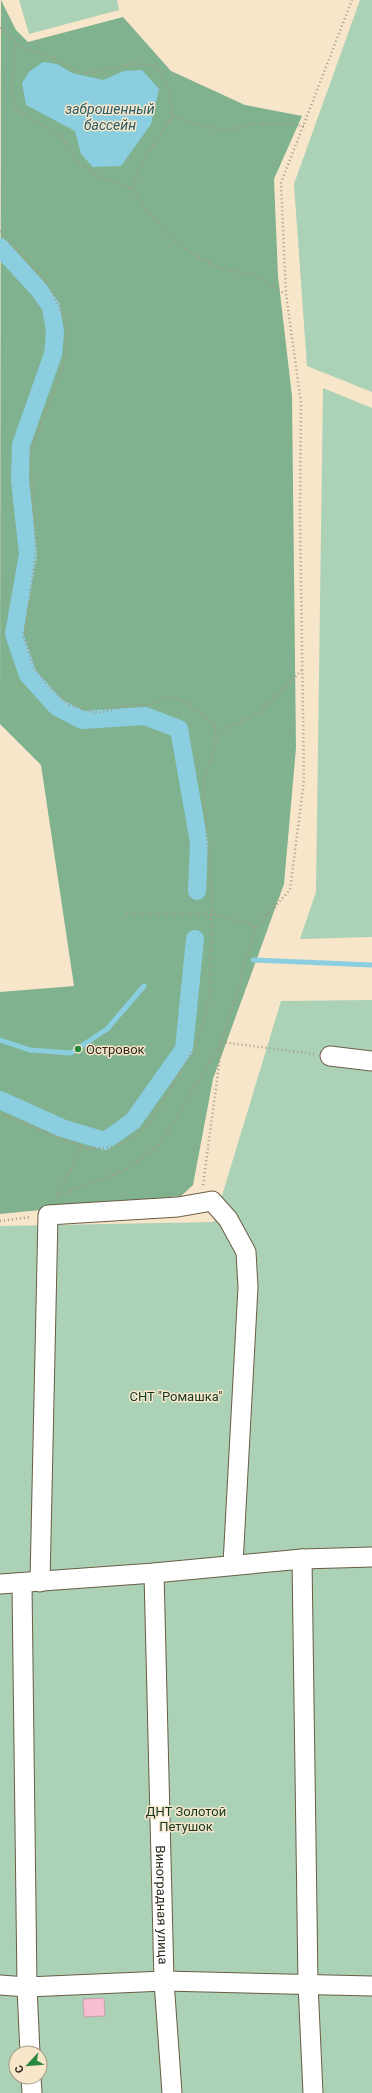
<svg xmlns="http://www.w3.org/2000/svg" width="372" height="2093" viewBox="0 0 372 2093" font-family="Roboto,sans-serif">
	<style>
		.green { fill: #abd1b6; fill-rule: evenodd }
		.forest { fill: #80b290 }
		.water { fill: #8acedf }
		.lines { fill: none; stroke-linecap: round; stroke-linejoin: round }
		.stream { stroke: #8acedf; stroke-width: 5 }
		.canal { stroke: #8acedf; stroke-width: 18 }
		.building { fill: #f8bdd0; stroke: #c2a1ab }
		.minor-casing { stroke: #6b5d44; stroke-width: 21 }
		.path { stroke: #a69a85; stroke-width: 2.5; stroke-dasharray: 1 3; stroke-linecap: butt }
		.minor { stroke: #fff; stroke-width: 19 }
		.poi-dot { fill: #268a3e; stroke: #f7e6ca; stroke-width: 1.5 }
		.labels { text-anchor: middle; dominant-baseline: central; stroke-width: 3; stroke-linejoin: round; paint-order: stroke }
		.poi-label { font-size: 13px; fill: #2e281d; stroke: #f7e6ca; text-anchor: start }
		.park-label { font-size: 13px; fill: #113922; stroke: #f7e6ca }
		.street-label { font-size: 13px; fill: #2e281d; stroke: #f7e6ca }
		.water-label { font-size: 14px; font-style: italic; fill: #245c69; stroke: #f7e6ca }
	</style>
	<rect width="100%" height="100%" fill="#f7e6ca"/>
	<!-- green -->
	<g class="green">
		<path d="M 19,0 L 117,0 L 119,10 L 29,34 Z"/>
		<path d="M 360,0 L 372,0 L 372,392 L 307,366 L 294,184 Z"/>
		<path d="M 323,388 L 372,408 L 372,937 L 300,939 L 316,892 Z"/>
		<path d="M 372,1000 L 372,2093 L 0,2093 L 0,1226 L 214,1222 L 281,1001 ZM 16,2053 L 40,2053 L 40,2077 L 16,2077 Z"/>
	</g>
	<!-- forest -->
	<path class="forest" d="M 1,0 L 16,30 L 28,42 L 123,17 L 171,71 L 245,105 L 302,116 L 274,179 L 278,276 L 292,396 L 296,748 L 284,884 L 213,1079 L 193,1185 L 181,1196 L 0,1214 L 0,992 L 74,986 L 41,765 L 0,724 Z"/>
	<!-- water -->
	<path class="water" d="M 43,62 L 57,64 L 72,73 L 103,80 L 124,71 L 142,70 L 159,89 L 151,124 L 121,166 L 93,167 L 81,154 L 75,131 L 26,105 L 22,83 L 30,71 Z"/>
	<g class="lines">
		<!-- stream -->
		<g class="stream">
			<path d="M 253,960 L 372,965"/>
			<path d="M 0,1040 L 30,1050 L 71,1053 L 107,1029 L 144,986"/>
		</g>
		<!-- canal -->
		<g class="canal">
			<path d="M 0,247 L 40,291 L 51,307 L 55,332 L 53,354 L 21,445 L 20,480 L 28,554 L 14,634 L 28,675 L 57,707 L 82,720 L 145,716 L 179,729 L 199,843 L 197,891"/>
			<path d="M 0,1100 L 62,1128 L 105,1141 L 133,1121 L 184,1049 L 195,939"/>
		</g>
	</g>
	<!-- building -->
	<path class="building" d="M 104,1998 L 105,2016 L 84,2017 L 83,1999 Z"/>
	<g class="lines">
		<defs>
			<g id="minor">
				<path d="M 330,1056 L 372,1061"/>
				<path d="M 302,1559 L 308,1984 L 313,2093"/>
				<path id="s1" d="M 154,1573 L 164,1981 L 172,2093"/>
				<path d="M 40,1582 L 48,1215 L 178,1207 L 212,1201 L 228,1219 L 246,1252 L 248,1287 L 233,1564"/>
				<path d="M 0,1584 L 154,1573 L 302,1559 L 372,1557"/>
				<path d="M 22,1584 L 27,1987 L 30,2053"/>
				<path d="M 0,1985 L 27,1987 L 164,1981 L 372,1986"/>
				<path d="M 31,2077 L 32,2093"/>
			</g>
		</defs>
		<!-- minor casing -->
		<use href="#minor" class="minor-casing"/>
		<!-- path -->
		<g class="path">
			<path d="M 0,28 L 22,48 L 49,56 L 85,74 L 131,64 L 156,65 L 168,87 L 173,116"/>
			<path d="M 15,42 L 12,95 L 16,109 L 61,136 L 78,163 L 101,177 L 132,188 C 152,222 183,254 221,268 C 231,272 244,271 254,275 C 265,280 275,288 285,294"/>
			<path d="M 132,188 L 143,160 L 173,116 L 199,126 L 230,130 L 251,125 L 275,123 L 304,126"/>
			<path d="M 0,231 L 46,281 L 68,325 L 65,354 L 61,374 L 30,452 L 36,550 L 24,637 L 33,667 L 49,687 L 69,705 L 97,713 L 127,706 L 150,705 L 170,696 L 189,704 L 215,724 L 216,744 L 205,777 L 204,802 L 212,898 L 210,993 L 204,1022 L 193,1050 L 161,1104 L 145,1128 L 132,1139 L 113,1147 L 90,1149 L 60,1138 L 0,1113"/>
			<path d="M 215,734 L 258,713 L 302,670"/>
			<path d="M 127,914 L 218,914 L 256,927"/>
			<path d="M 203,1185 L 222,1042 L 314,1054"/>
			<path d="M 58,1194 L 82,1146"/>
			<path d="M 56,1197 L 127,1169 L 161,1143 L 222,1042 L 256,927 L 290,890 L 304,780 L 300,514 L 301,403 L 286,294 L 281,183 L 352,0"/>
			<path d="M 0,1221 L 30,1217"/>
		</g>
		<!-- minor -->
		<use href="#minor" class="minor"/>
	</g>
	<!-- markers -->
	<circle class="poi-dot" cx="78" cy="1049" r="4"/>
	<g class="labels">
		<!-- poi labels -->
		<g class="poi-label">
			<text x="86" y="1049">Островок</text>
		</g>
		<!-- park labels -->
		<g class="park-label">
			<text x="176" y="1396">СНТ "Ромашка"</text>
			<text x="186" y="1811">ДНТ Золотой<tspan x="186" dy="15">Петушок</tspan></text>
		</g>
		<!-- street labels -->
		<g class="street-label">
			<text stroke="none"><textPath href="#s1" startOffset="332">Виноградная улица</textPath></text>
		</g>
		<!-- water labels -->
		<g class="water-label">
			<text x="110" y="109">заброшенный<tspan x="110" dy="16">бассейн</tspan></text>
		</g>
	</g>
	<!-- north arrow -->
	<g transform="translate(28 2065) rotate(244)"><circle r="19" fill="#f7e6ca" stroke="#a79a85"/>
	<path d="M0-3L7 15L0 10L-7 15Z" fill="#268a3e"/>
	<text y="-6" font-size="11" font-weight="bold" text-anchor="middle" fill="#2e281d">С</text>
	</g>
</svg>
